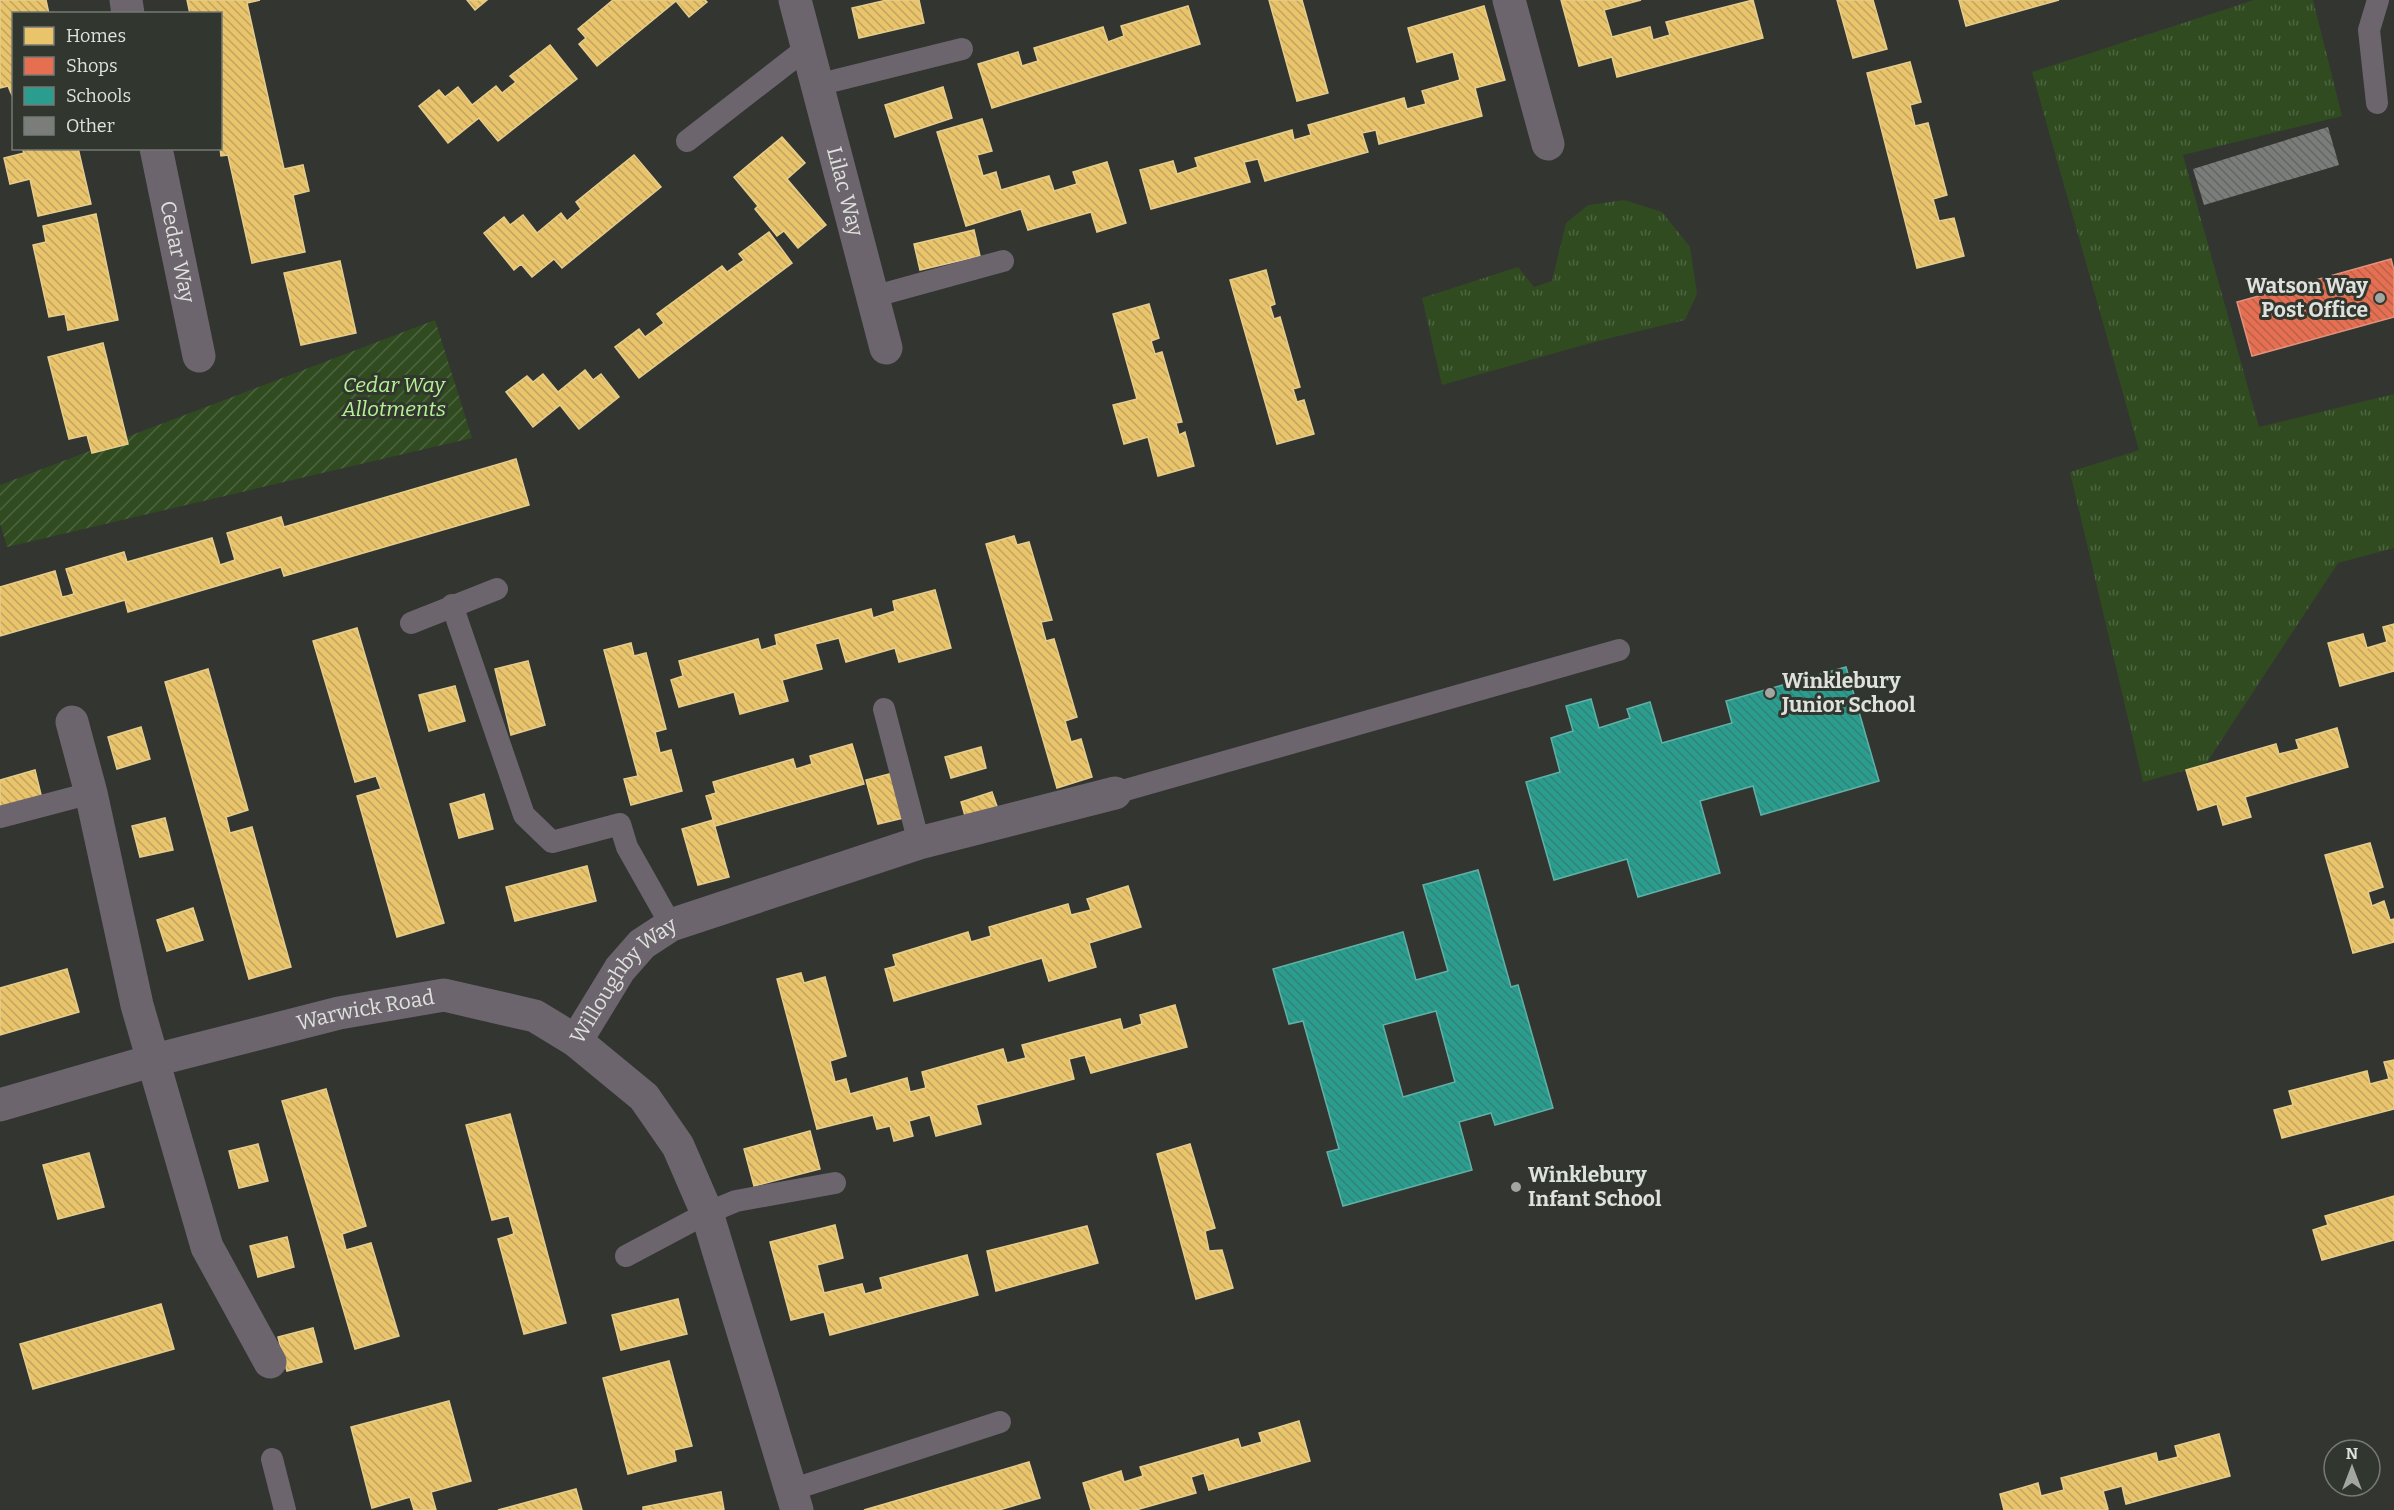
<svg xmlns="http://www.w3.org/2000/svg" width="2394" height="1510" viewBox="0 0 2394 1510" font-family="Bitter,serif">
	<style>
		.grass { fill: url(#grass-tufts) }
		.garden { fill: url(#garden-furrows) }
		.homes { fill: url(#homes-back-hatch); stroke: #e6cd8c; stroke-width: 1.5 }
		.shops { fill: url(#shops-back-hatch); stroke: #e4917b; stroke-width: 1.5 }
		.schools { fill: url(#schools-back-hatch); stroke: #60b1a6; stroke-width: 1.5; fill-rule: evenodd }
		.building { fill: url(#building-back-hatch) }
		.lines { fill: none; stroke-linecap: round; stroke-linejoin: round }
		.lane { stroke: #6d656d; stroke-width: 22 }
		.street { stroke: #6d656d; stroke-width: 33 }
		.poi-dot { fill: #a2a5a0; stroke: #31362f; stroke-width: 2 }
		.labels { text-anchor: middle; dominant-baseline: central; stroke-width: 6; stroke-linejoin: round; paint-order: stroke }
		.street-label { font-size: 21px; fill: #dee1dc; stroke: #31362f }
		.poi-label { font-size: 21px; font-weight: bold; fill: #dee1dc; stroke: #31362f; text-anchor: start }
		.park-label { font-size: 21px; font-style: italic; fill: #b6f293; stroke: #31362f }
	</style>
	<defs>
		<pattern id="grass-tufts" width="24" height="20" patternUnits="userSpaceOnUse" patternTransform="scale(1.5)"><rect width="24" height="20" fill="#314b21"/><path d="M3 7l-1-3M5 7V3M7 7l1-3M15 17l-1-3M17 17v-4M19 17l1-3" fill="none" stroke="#4e6541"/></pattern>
		<pattern id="garden-furrows" width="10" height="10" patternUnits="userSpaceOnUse" patternTransform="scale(1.5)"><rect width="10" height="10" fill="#314b21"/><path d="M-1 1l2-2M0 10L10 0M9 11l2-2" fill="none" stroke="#4e6541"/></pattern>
		<pattern id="homes-back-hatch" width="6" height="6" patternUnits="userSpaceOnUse" patternTransform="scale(1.5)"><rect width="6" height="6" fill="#e9c46a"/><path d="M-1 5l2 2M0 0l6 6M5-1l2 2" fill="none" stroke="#c0a460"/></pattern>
		<pattern id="shops-back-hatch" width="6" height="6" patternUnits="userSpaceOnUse" patternTransform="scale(1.5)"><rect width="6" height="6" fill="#e76f51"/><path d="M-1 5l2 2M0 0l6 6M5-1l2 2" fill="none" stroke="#b6624c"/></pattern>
		<pattern id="schools-back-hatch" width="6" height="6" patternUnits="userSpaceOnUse" patternTransform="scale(1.5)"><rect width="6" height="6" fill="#2a9d8f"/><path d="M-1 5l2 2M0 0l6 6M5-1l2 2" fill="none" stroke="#328278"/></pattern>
		<pattern id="building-back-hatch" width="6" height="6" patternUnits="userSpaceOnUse" patternTransform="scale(1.5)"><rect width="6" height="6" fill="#7b7d7a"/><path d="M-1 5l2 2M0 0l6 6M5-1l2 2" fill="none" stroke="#656664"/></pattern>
	</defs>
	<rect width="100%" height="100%" fill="#323530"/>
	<!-- grass -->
	<g class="grass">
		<path d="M 2254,0 L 2313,0 L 2342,116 L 2183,155 L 2259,427 L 2394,394 L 2394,548 L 2338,563 L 2205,765 L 2143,782 L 2070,472 L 2139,450 L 2032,72 Z"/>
		<path d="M 1624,200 L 1662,212 L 1690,247 L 1697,294 L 1685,320 L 1598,341 L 1442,385 L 1422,298 L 1518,267 L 1534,287 L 1552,281 L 1566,223 L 1588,205 Z"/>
	</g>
	<!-- garden -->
	<path class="garden" d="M 435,320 L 472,438 L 7,547 L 0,523 L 0,485 Z"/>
	<!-- homes -->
	<g class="homes">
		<path d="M 0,0 L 46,0 L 49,14 L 14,14 L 14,100 L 8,86 L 0,88 Z"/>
		<path d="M 187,0 L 260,0 L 247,3 L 284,169 L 303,165 L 309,191 L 293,195 L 305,252 L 252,263 L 228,155 L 221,156 L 220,148 L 220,14 L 190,14 Z"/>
		<path d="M 467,0 L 487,0 L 475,10 Z"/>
		<path d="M 613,0 L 705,0 L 707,2 L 689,17 L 676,1 L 597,66 L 579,44 L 586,38 L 578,29 Z"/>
		<path d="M 887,0 L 919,0 L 924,23 L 859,38 L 852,8 Z"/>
		<path d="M 1269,0 L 1302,0 L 1328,93 L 1297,101 Z"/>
		<path d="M 1561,0 L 1641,0 L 1604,10 L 1612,37 L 1650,27 L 1653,40 L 1670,35 L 1666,22 L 1753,0 L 1763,38 L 1617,77 L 1612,57 L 1579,66 Z"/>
		<path d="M 1837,0 L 1873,0 L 1887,49 L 1853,58 Z"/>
		<path d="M 1959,0 L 2059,0 L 1966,26 Z"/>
		<path d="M 1188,6 L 1200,44 L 992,108 L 978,64 L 1018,52 L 1022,66 L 1038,61 L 1034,48 L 1103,27 L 1108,42 L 1124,36 L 1121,26 Z"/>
		<path d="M 1484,6 L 1505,80 L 1475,88 L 1482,116 L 1379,144 L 1376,130 L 1362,133 L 1368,152 L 1265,181 L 1258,159 L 1244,162 L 1250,182 L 1151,209 L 1140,170 L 1173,161 L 1177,174 L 1198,167 L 1195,158 L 1292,130 L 1294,140 L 1311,135 L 1308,125 L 1404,98 L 1407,109 L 1426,104 L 1422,91 L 1460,80 L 1453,52 L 1417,62 L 1408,28 Z"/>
		<path d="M 550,45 L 577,79 L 498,141 L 479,118 L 448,143 L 419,106 L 439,90 L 445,97 L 458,87 L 472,105 L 496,86 L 502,93 L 516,82 L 510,76 Z"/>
		<path d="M 1910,62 L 1921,102 L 1910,105 L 1915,126 L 1928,123 L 1947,195 L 1933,199 L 1939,221 L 1954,218 L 1964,256 L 1917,268 L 1867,73 Z"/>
		<path d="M 943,87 L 952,118 L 895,137 L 885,105 Z"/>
		<path d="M 982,119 L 992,151 L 977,155 L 983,176 L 996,172 L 1001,190 L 1049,176 L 1054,191 L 1077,184 L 1073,172 L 1107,162 L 1126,223 L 1097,232 L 1091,212 L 1028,230 L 1021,209 L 966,226 L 937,132 Z"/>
		<path d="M 782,137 L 805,163 L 787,179 L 826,225 L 798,248 L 784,231 L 777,236 L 755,209 L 758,206 L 734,177 Z"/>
		<path d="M 22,148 L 78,148 L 91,204 L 38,216 L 30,179 L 10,184 L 4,158 L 24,153 Z"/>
		<path d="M 634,155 L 661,187 L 562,268 L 554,259 L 532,277 L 521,264 L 514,270 L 484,233 L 504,217 L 510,225 L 523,215 L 537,233 L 561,213 L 567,221 L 581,209 L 576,202 Z"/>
		<path d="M 96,214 L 118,320 L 68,330 L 65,314 L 49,317 L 33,245 L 46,242 L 43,226 Z"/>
		<path d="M 974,230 L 980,256 L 920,270 L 914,244 Z"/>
		<path d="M 769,232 L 792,263 L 639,378 L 615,347 L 639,329 L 645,337 L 664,323 L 657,314 L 722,266 L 727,272 L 744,260 L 739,254 Z"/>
		<path d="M 340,261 L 356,333 L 301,345 L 284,273 Z"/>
		<path d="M 1266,270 L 1275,304 L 1270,306 L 1274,319 L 1280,317 L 1300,387 L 1293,389 L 1297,402 L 1304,400 L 1314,434 L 1277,444 L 1230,280 Z"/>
		<path d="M 1149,304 L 1159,338 L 1151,341 L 1155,354 L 1162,352 L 1182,422 L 1176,423 L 1179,435 L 1185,432 L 1194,466 L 1158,476 L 1148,437 L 1124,444 L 1113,405 L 1137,399 L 1113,314 Z"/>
		<path d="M 103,343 L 128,444 L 92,453 L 87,435 L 69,439 L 48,357 Z"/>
		<path d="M 585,370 L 593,380 L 601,374 L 619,397 L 579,429 L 560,405 L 533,427 L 506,392 L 527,376 L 533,382 L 543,374 L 558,392 Z"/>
		<path d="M 516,459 L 529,505 L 284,576 L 281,567 L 128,612 L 125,600 L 0,636 L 0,587 L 55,571 L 62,597 L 67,596 L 74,594 L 66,569 L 124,552 L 127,562 L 212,538 L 220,565 L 235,560 L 227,533 L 281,517 L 284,527 Z"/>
		<path d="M 1014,536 L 1017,545 L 1029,542 L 1052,620 L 1041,622 L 1046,641 L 1054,639 L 1077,717 L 1065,721 L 1071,742 L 1081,739 L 1092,777 L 1057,788 L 986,544 Z"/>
		<path d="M 935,590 L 951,648 L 899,662 L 895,648 L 846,662 L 839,638 L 815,644 L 822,669 L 782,680 L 788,701 L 740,714 L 734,692 L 679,707 L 671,680 L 683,676 L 679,661 L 758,639 L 761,650 L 777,645 L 775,635 L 871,609 L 873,618 L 895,611 L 893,601 Z"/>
		<path d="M 2394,624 L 2394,671 L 2340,686 L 2328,643 L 2363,634 L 2367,648 L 2387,642 L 2383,627 Z"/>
		<path d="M 357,628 L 444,923 L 397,937 L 357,796 L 381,789 L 376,776 L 355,782 L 313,641 Z"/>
		<path d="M 631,643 L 634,656 L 646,653 L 666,729 L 655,732 L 660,753 L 671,750 L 682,791 L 631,805 L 624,779 L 638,776 L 604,650 Z"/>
		<path d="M 528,661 L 545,725 L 511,735 L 495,669 Z"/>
		<path d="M 208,669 L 248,810 L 226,817 L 230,833 L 252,827 L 291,967 L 249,979 L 165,682 Z"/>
		<path d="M 455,686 L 465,721 L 429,731 L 419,695 Z"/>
		<path d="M 141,727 L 150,759 L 117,769 L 108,737 Z"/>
		<path d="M 2337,728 L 2348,767 L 2245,797 L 2251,817 L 2223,825 L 2217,804 L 2198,810 L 2186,770 L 2276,744 L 2279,754 L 2299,749 L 2296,740 Z"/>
		<path d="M 852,744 L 864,784 L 715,826 L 706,796 L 716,793 L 713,782 L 793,759 L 796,769 L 812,764 L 810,756 Z"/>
		<path d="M 981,747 L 986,768 L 951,778 L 945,757 Z"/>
		<path d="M 35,770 L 43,803 L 0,815 L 0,780 Z"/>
		<path d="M 897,772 L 908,817 L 878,824 L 866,780 Z"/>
		<path d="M 992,792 L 998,809 L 966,819 L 961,802 Z"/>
		<path d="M 484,794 L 493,829 L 459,838 L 450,804 Z"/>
		<path d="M 165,818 L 173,850 L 140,857 L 132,826 Z"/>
		<path d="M 713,820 L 729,877 L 698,885 L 682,829 Z"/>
		<path d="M 2370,843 L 2383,887 L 2368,892 L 2372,906 L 2384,901 L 2390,920 L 2394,919 L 2394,942 L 2353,953 L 2325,855 Z"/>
		<path d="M 587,866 L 596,901 L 515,921 L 506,887 Z"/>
		<path d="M 1128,886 L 1141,927 L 1089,943 L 1096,967 L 1049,981 L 1042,958 L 894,1001 L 885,969 L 896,966 L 893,955 L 968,932 L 971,942 L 991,936 L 989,927 L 1068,904 L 1071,915 L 1091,910 L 1087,899 Z"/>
		<path d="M 193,908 L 203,940 L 167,951 L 157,920 Z"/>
		<path d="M 67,969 L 79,1012 L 0,1035 L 0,988 Z"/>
		<path d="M 801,973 L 804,983 L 825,977 L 846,1056 L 830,1061 L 835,1082 L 846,1079 L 850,1094 L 907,1078 L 910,1092 L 926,1088 L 922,1072 L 1003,1049 L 1007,1063 L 1026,1058 L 1022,1045 L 1120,1019 L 1123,1030 L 1142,1024 L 1140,1015 L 1175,1005 L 1187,1047 L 1091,1073 L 1085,1055 L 1069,1059 L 1074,1079 L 976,1105 L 981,1124 L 936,1136 L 930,1115 L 909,1121 L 913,1136 L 894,1141 L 890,1126 L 877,1129 L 873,1115 L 817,1129 L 777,979 Z"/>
		<path d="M 2394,1060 L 2394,1109 L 2282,1138 L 2274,1110 L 2293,1105 L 2289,1091 L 2367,1071 L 2370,1084 L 2389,1079 L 2384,1062 Z"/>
		<path d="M 326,1089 L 366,1226 L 342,1234 L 346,1250 L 371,1243 L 399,1336 L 355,1349 L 282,1101 Z"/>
		<path d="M 510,1114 L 566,1323 L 524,1334 L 498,1239 L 514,1234 L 509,1216 L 492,1220 L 466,1125 Z"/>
		<path d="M 810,1131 L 820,1169 L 754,1186 L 744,1149 Z"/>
		<path d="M 258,1144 L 268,1181 L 239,1188 L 229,1151 Z"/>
		<path d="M 1190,1144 L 1215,1228 L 1205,1231 L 1209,1251 L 1222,1250 L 1233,1288 L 1196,1299 L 1157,1154 Z"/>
		<path d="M 89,1153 L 104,1207 L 58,1219 L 43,1165 Z"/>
		<path d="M 2394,1196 L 2394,1240 L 2322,1260 L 2313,1230 L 2328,1225 L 2325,1216 Z"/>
		<path d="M 835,1225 L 843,1258 L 817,1265 L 824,1293 L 862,1284 L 865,1294 L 883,1289 L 880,1278 L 967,1255 L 978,1295 L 830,1335 L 824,1312 L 791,1320 L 770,1242 Z"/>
		<path d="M 1087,1226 L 1098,1263 L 996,1291 L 987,1251 Z"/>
		<path d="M 287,1237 L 294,1267 L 258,1277 L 250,1246 Z"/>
		<path d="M 678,1299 L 687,1334 L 621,1350 L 612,1315 Z"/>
		<path d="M 161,1304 L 174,1349 L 33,1389 L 20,1344 Z"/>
		<path d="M 313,1328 L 322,1362 L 287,1371 L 278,1337 Z"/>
		<path d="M 669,1361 L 692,1446 L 674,1450 L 676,1461 L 628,1474 L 603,1378 Z"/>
		<path d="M 449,1401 L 471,1481 L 431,1492 L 436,1510 L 414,1510 L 410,1497 L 372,1508 L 351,1427 Z"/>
		<path d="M 1299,1421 L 1310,1461 L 1209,1490 L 1204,1473 L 1191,1477 L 1196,1493 L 1136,1510 L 1091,1510 L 1083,1483 L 1121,1471 L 1124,1482 L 1143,1476 L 1140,1467 L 1238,1439 L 1241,1448 L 1262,1442 L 1259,1433 Z"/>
		<path d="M 2219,1434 L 2230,1476 L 2126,1504 L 2122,1486 L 2103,1491 L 2108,1509 L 2106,1510 L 2004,1510 L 2000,1494 L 2038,1483 L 2041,1496 L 2064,1490 L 2061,1478 L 2156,1453 L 2158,1462 L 2178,1457 L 2175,1446 Z"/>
		<path d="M 1029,1462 L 1040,1498 L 999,1510 L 864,1510 Z"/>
		<path d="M 576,1489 L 582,1510 L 498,1510 Z"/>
		<path d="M 721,1492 L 724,1510 L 643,1510 L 643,1507 Z"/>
	</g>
	<!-- shops -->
	<path class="shops" d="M 2391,259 L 2394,270 L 2394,317 L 2252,356 L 2237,302 Z"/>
	<!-- schools -->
	<g class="schools">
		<path d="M 1846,667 L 1879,781 L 1761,815 L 1753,786 L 1700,801 L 1720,873 L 1638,897 L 1627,859 L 1554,880 L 1526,782 L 1560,772 L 1551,738 L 1573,731 L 1566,706 L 1591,699 L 1599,728 L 1630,718 L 1627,709 L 1650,702 L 1662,743 L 1732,723 L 1726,701 Z"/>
		<path d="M 1478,870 L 1511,987 L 1518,985 L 1553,1108 L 1495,1125 L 1491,1113 L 1459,1122 L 1472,1170 L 1343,1206 L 1327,1152 L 1339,1149 L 1303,1021 L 1289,1024 L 1273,969 L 1403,932 L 1416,980 L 1448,971 L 1423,885 ZM 1436,1011 L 1455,1082 L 1403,1097 L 1383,1025 Z"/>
	</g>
	<!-- building -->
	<path class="building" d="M 2328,127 L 2339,165 L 2204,205 L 2193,169 Z"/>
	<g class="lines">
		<!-- lane -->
		<g class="lane">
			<path d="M 817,85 L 962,49"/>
			<path d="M 2377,103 L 2369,30 L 2378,0"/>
			<path d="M 687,141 L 808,47"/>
			<path d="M 872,297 L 1003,261"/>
			<path d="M 452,605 L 524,815 L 552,842 L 620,824 L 627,847 L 671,925"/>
			<path d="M 411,623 L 497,589"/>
			<path d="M 884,709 L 919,843"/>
			<path d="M 1115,793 L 1619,650"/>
			<path d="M 0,817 L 91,793"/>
			<path d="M 626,1256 L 707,1213 L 736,1201 L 835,1183"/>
			<path d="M 272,1459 L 285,1510"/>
			<path d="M 791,1490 L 1000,1422"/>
		</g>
		<!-- street -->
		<g class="street">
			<path d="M 126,0 L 128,14"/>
			<path id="s1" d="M 795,0 L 886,348"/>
			<path d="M 1509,0 L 1548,144"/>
			<path id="s2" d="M 156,148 L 199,356"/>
			<path d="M 72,722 L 91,793 L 137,1005 L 207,1247 L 270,1362"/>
			<path id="s3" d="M 576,1041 L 620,969 L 642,944 L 671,925 L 919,843 L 1115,793"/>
			<path id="s4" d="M 0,1105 L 151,1061 L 339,1013 L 444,995 L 535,1016 L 576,1041 L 644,1097 L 678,1146 L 707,1213 L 797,1510"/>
		</g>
	</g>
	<!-- markers -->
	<g class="poi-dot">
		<circle cx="2380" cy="298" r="6"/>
		<circle cx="1770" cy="693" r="6"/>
		<circle cx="1516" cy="1187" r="6"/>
	</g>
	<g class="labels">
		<!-- street labels -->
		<g class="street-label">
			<text stroke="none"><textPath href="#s1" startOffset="198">Lilac Way</textPath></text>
			<text stroke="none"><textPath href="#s2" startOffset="106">Cedar Way</textPath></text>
			<text stroke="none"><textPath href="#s3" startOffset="78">Willoughby Way</textPath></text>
			<text stroke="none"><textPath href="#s4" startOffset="378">Warwick Road</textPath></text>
		</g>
		<!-- poi labels -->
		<g class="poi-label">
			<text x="2368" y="286" text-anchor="end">Watson Way<tspan x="2368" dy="24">Post Office</tspan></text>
			<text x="1782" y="681">Winklebury<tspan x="1782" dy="24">Junior School</tspan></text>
			<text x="1528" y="1175">Winklebury<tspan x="1528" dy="24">Infant School</tspan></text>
		</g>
		<!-- park labels -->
		<g class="park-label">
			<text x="394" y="385">Cedar Way<tspan x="394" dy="24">Allotments</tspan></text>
		</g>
	</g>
	<!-- legend -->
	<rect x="12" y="12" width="210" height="138" fill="#31362f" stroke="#767a74" stroke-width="1.5"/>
	<rect x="24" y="27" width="30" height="18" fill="#e9c46a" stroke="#767a74" stroke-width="1.5"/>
	<text x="66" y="42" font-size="18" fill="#dee1dc">Homes</text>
	<rect x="24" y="57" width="30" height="18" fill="#e76f51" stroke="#767a74" stroke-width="1.5"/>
	<text x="66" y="72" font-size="18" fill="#dee1dc">Shops</text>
	<rect x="24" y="87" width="30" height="18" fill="#2a9d8f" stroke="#767a74" stroke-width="1.5"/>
	<text x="66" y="102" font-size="18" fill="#dee1dc">Schools</text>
	<rect x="24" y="117" width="30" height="18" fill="#7b7d7a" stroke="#767a74" stroke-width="1.5"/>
	<text x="66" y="132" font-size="18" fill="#dee1dc">Other</text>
	<!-- north arrow -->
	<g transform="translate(2352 1468)"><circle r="28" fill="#31362f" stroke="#767a74" stroke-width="1.5"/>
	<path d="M0-4.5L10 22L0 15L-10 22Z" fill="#a2a5a0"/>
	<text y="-9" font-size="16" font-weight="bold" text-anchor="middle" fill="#dee1dc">N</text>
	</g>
</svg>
